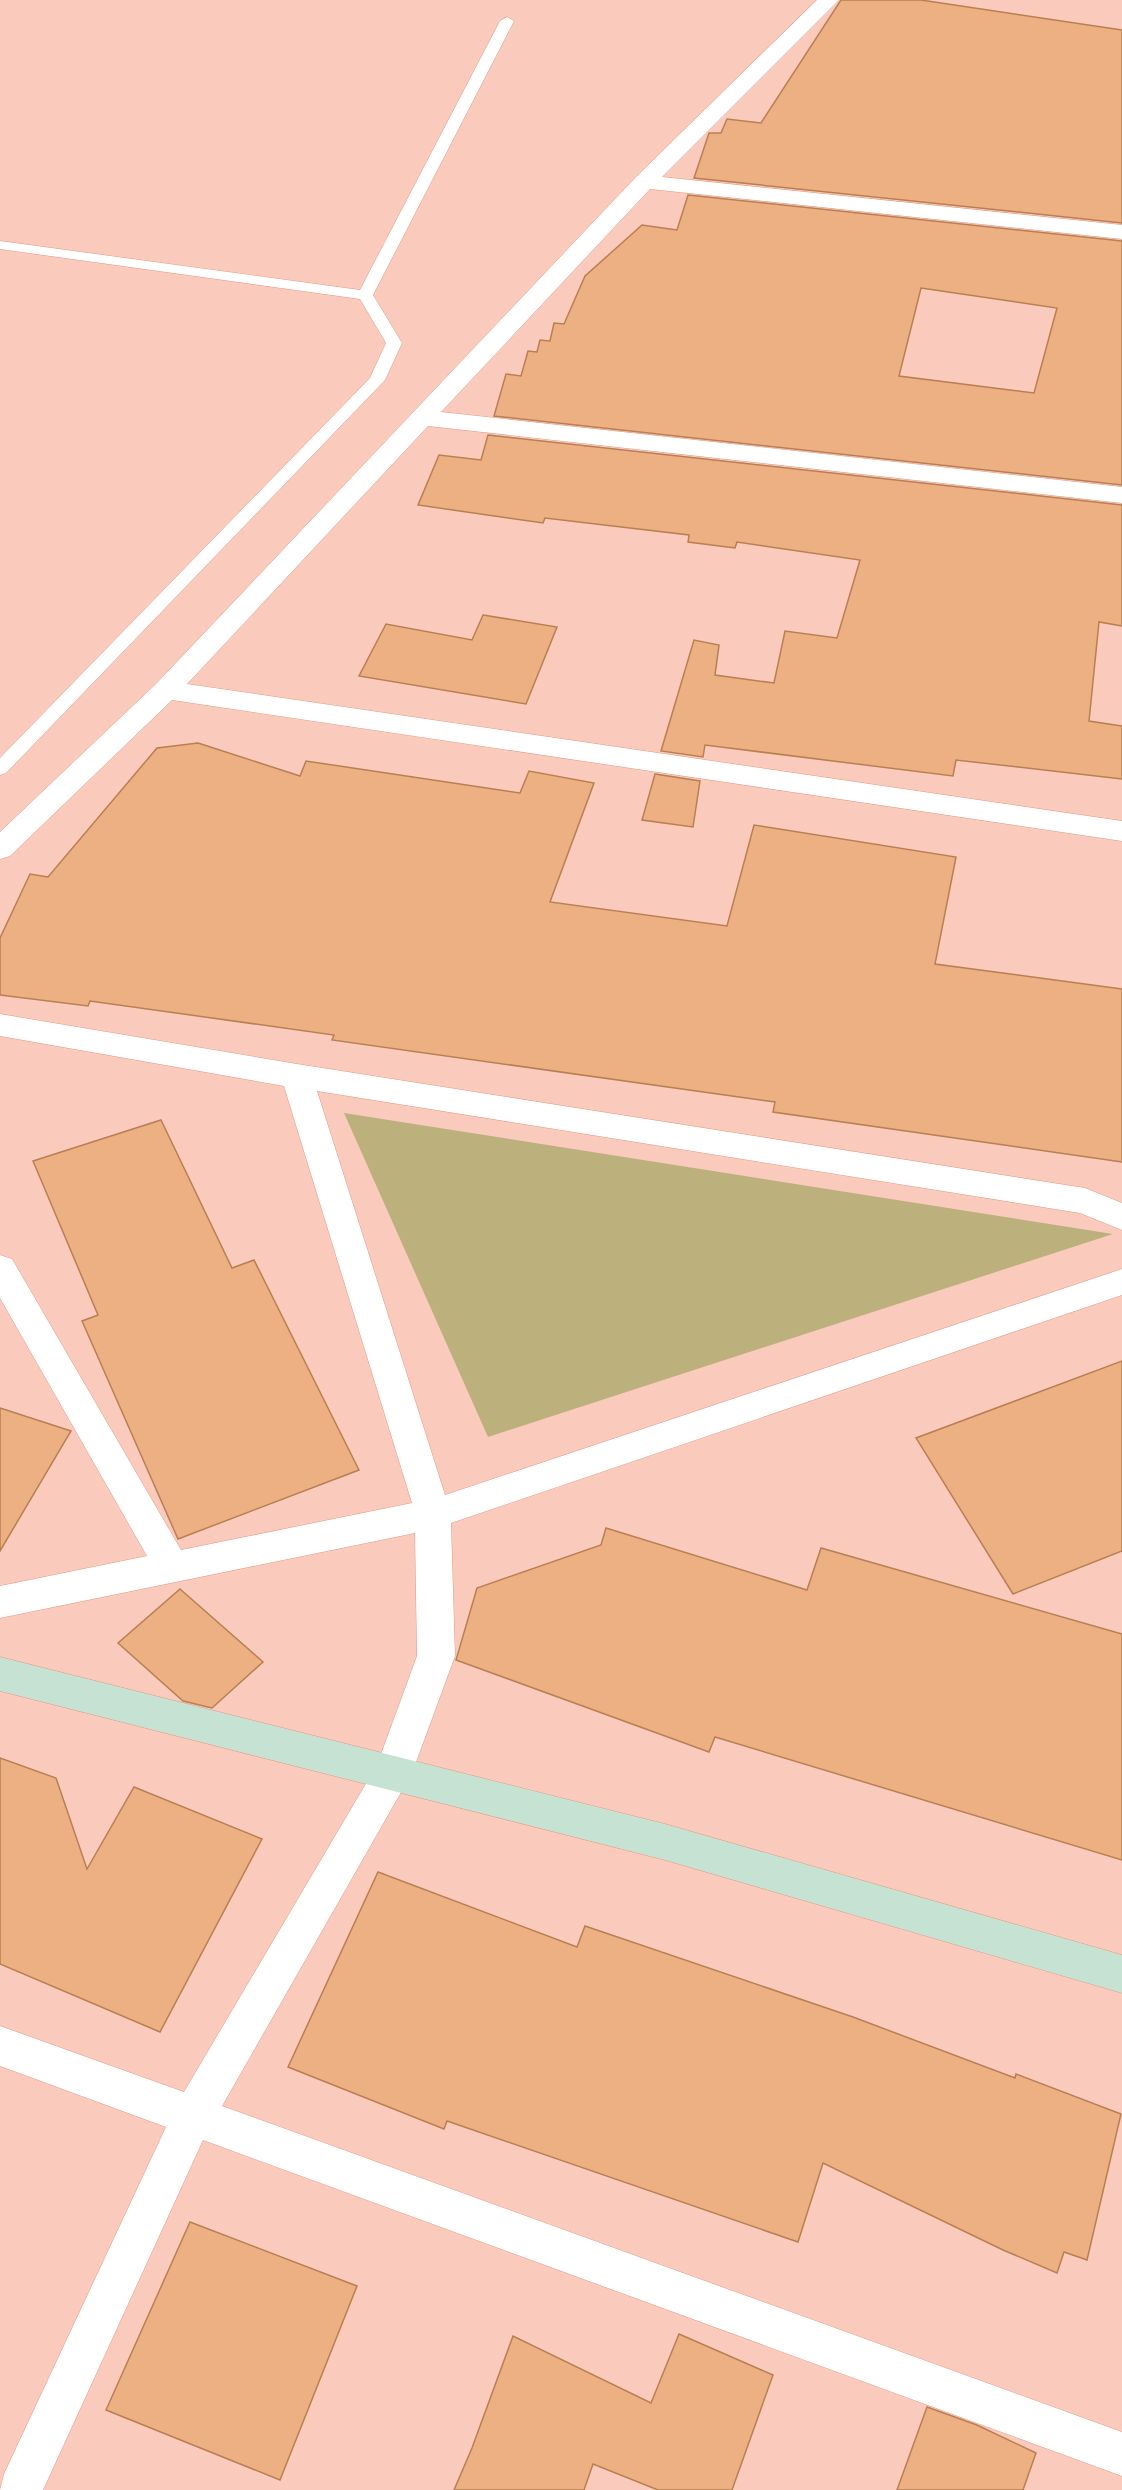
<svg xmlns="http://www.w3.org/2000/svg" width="1122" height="2490" viewBox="0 0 1122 2490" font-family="'Space Grotesk',sans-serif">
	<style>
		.green { fill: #bcb17d }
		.building { fill: #edb082; stroke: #b97f52; stroke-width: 1.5; fill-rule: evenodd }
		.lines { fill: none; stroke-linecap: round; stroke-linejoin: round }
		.service-casing { stroke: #e19882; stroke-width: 1 }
		.minor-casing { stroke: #e19882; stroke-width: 1 }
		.secondary-casing { stroke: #e19882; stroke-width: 1 }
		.service { fill: #fff; fill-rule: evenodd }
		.minor { fill: #fff; fill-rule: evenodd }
		.secondary { fill: #c6e2d3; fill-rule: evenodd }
	</style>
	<rect width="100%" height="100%" fill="#facbbd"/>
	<!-- green -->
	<path class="green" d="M 344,1113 L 1113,1234 L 488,1437 Z"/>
	<!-- building -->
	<g class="building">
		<path d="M 841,0 L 921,0 L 1122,30 L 1122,223 L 694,178 L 709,133 L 721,133 L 727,119 L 761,123 Z"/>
		<path d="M 688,195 L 1122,241 L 1122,485 L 494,416 L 506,374 L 521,376 L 528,351 L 537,352 L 540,340 L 550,341 L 554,323 L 564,324 L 585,276 L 642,225 L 677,230 ZM 921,288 L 1057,308 L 1034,393 L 899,376 Z"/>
		<path d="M 488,435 L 1122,505 L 1122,626 L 1099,622 L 1089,721 L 1122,726 L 1122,779 L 956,760 L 953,776 L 705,745 L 703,757 L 661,751 L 694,640 L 719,645 L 715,675 L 774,683 L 785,631 L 837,638 L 860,560 L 737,542 L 735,548 L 688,542 L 689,535 L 545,518 L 543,523 L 418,505 L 439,455 L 481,460 Z"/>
		<path d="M 483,615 L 557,627 L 526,704 L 359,676 L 386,624 L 472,640 Z"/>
		<path d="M 198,743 L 300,776 L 306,761 L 520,793 L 529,771 L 594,783 L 550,902 L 727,926 L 754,825 L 956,857 L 935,964 L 1122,989 L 1122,1162 L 773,1112 L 775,1102 L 332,1040 L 334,1035 L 90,1001 L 88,1006 L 0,995 L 0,938 L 30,874 L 48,877 L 157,748 Z"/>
		<path d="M 655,774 L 700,781 L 693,827 L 642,820 Z"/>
		<path d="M 161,1120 L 232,1268 L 254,1260 L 359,1470 L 178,1539 L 82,1321 L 98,1315 L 33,1161 Z"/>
		<path d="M 1122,1361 L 1122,1551 L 1013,1594 L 916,1438 Z"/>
		<path d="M 0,1408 L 71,1431 L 0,1551 Z"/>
		<path d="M 606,1528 L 807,1590 L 821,1548 L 1122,1634 L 1122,1860 L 715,1737 L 709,1752 L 456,1660 L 477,1588 L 601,1545 Z"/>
		<path d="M 180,1589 L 263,1662 L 212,1708 L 183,1701 L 118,1643 Z"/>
		<path d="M 0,1758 L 56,1778 L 87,1869 L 134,1787 L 262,1839 L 160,2032 L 0,1964 Z"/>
		<path d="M 378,1872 L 577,1947 L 585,1926 L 853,2017 L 1015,2078 L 1016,2074 L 1121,2114 L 1087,2260 L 1064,2252 L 1057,2273 L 1003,2250 L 823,2163 L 798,2242 L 447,2121 L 444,2129 L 288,2067 Z"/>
		<path d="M 190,2222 L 357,2286 L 280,2480 L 106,2410 Z"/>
		<path d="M 679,2334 L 773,2375 L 732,2490 L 658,2490 L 593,2464 L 584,2490 L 454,2490 L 472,2448 L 513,2336 L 651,2403 Z"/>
		<path d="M 927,2407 L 977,2425 L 1036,2453 L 1023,2490 L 897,2490 Z"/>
	</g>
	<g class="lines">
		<defs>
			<path id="service" d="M 507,17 L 514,21 L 373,295 L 402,343 L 385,380 L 6,773 L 0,775 L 0,758 L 370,378 L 386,343 L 360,299 L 0,249 L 0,241 L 360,290 L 500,21 Z"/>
			<g id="minor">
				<path d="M 817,0 L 839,0 L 662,177 L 1122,225 L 1122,239 L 650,189 L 441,412 L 1122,487 L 1122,503 L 428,426 L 187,684 L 1122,821 L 1122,841 L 172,700 L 10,856 L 0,859 L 0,832 L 156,684 L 636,177 Z"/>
				<path d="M 0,1014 L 297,1064 L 1085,1188 L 1122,1203 L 1122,1230 L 1080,1213 L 317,1091 L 445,1495 L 1122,1269 L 1122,1295 L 451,1523 L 455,1656 L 412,1773 L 222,2106 L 1122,2432 L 1122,2476 L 203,2140 L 43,2490 L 0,2490 L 4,2474 L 166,2127 L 0,2066 L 0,2026 L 184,2092 L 377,1765 L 417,1656 L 415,1533 L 0,1618 L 0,1586 L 147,1556 L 0,1298 L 0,1255 L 12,1259 L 181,1550 L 412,1503 L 284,1086 L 0,1036 Z"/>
			</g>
			<path id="secondary" d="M 0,1657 L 665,1824 L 1122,1955 L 1122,1993 L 665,1860 L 0,1691 Z"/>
		</defs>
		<!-- service casing -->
		<use href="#service" class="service-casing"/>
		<!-- minor casing -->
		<use href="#minor" class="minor-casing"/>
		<!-- secondary casing -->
		<use href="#secondary" class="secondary-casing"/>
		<!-- service -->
		<use href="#service" class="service"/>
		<!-- minor -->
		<use href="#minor" class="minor"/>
		<!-- secondary -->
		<use href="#secondary" class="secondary"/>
	</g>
</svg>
